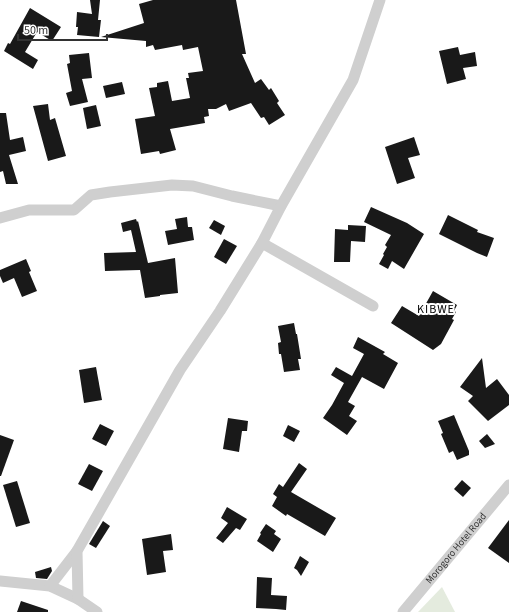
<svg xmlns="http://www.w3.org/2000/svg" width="509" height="612" viewBox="0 0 509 612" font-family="'Source Sans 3',sans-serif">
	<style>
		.green { fill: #e4ebde }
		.building { fill: #191919 }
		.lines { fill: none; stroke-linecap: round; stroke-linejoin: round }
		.minor { stroke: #cfcfcf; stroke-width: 11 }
		.labels { text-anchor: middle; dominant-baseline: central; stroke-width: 4; stroke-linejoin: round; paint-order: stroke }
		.street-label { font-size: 10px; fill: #323232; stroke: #fff }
		.quarter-label { font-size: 12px; letter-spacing: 1px; fill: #000; stroke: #fff }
	</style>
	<rect width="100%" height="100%" fill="#fff"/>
	<!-- green -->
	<path class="green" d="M 442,587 L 455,612 L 418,612 Z"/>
	<!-- building -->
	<g class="building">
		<path d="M 90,0 L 100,0 L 98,20 L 101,20 L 99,37 L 77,35 L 78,27 L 76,27 L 77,12 L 92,14 Z"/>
		<path d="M 153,0 L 236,0 L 246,54 L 242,54 L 255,83 L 261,79 L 269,90 L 271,88 L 279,101 L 277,103 L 285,115 L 269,125 L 264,117 L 261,118 L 251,103 L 229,111 L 226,104 L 216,109 L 208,109 L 209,116 L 204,117 L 205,123 L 170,129 L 176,150 L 160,154 L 159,151 L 141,154 L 135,119 L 155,116 L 149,88 L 157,87 L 157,83 L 168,81 L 172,101 L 190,98 L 186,78 L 189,78 L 188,73 L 203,71 L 198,47 L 183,50 L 182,45 L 155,50 L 153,45 L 146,47 L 146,41 L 101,37 L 144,23 L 139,4 Z"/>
		<path d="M 30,8 L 61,27 L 52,41 L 37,32 L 25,52 L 38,60 L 33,69 L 4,51 L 8,43 L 10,44 Z"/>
		<path d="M 458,47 L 460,55 L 475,52 L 477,66 L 463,68 L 466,79 L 447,84 L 439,51 Z"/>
		<path d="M 89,53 L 92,78 L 82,79 L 88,102 L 70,106 L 66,93 L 72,91 L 67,64 L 70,63 L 69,55 Z"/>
		<path d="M 122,82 L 125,94 L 106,98 L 103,86 Z"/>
		<path d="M 48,104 L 50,120 L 55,118 L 66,156 L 48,161 L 33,106 Z"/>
		<path d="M 96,105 L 101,126 L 87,129 L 83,108 Z"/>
		<path d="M 0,113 L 6,113 L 10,140 L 23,137 L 26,151 L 9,155 L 18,184 L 6,184 L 3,171 L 0,172 Z"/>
		<path d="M 414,137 L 420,155 L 408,158 L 415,178 L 397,184 L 385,147 Z"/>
		<path d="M 371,207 L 407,223 L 424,234 L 404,269 L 392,261 L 388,269 L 379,264 L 384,255 L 383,254 L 387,247 L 385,245 L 391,235 L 364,222 Z"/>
		<path d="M 448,215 L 478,230 L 477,232 L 494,238 L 487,257 L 477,253 L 439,234 Z"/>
		<path d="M 187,217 L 188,227 L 192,227 L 194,240 L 168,245 L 165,231 L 177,229 L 175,219 Z"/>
		<path d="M 136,219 L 137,222 L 138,221 L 148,263 L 175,258 L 178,293 L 160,295 L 160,296 L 145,298 L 140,270 L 105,271 L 104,253 L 136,252 L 131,230 L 123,232 L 121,223 Z"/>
		<path d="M 214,220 L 225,226 L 221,235 L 209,228 Z"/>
		<path d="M 348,225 L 366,226 L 365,242 L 351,241 L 350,262 L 334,262 L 335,229 L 348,230 Z"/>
		<path d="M 224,239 L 237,246 L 226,264 L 214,257 Z"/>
		<path d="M 26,259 L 31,271 L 29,272 L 37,291 L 22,297 L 14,278 L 3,283 L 0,276 L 0,270 Z"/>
		<path d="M 433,291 L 457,305 L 454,311 L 456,312 L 452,319 L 454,320 L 441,344 L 433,350 L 391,323 L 402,306 L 419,316 Z"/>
		<path d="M 294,323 L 296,334 L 297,334 L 301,359 L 298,359 L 300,370 L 284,372 L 281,354 L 279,354 L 278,343 L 281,342 L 278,326 Z"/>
		<path d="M 358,337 L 385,352 L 383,354 L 398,363 L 384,389 L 362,377 L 348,402 L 355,406 L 349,416 L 357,421 L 347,435 L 323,418 L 332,405 L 344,383 L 331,375 L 336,367 L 352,376 L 364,354 L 353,348 Z"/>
		<path d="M 482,358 L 486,388 L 497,379 L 509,395 L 509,405 L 488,421 L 468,401 L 473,396 L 460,387 Z"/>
		<path d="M 96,367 L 102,400 L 84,403 L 79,370 Z"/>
		<path d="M 454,415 L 469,451 L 469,455 L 457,460 L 453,451 L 449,453 L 441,434 L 443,433 L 438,421 Z"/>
		<path d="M 228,418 L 248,421 L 247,431 L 242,431 L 239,452 L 223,449 Z"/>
		<path d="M 100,424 L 114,431 L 106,446 L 92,439 Z"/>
		<path d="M 288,425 L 300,431 L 294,442 L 283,436 Z"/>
		<path d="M 487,434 L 495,444 L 485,448 L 479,441 Z"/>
		<path d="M 0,435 L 14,440 L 1,476 L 0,476 Z"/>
		<path d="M 299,463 L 307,469 L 291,492 L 336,518 L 325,536 L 287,514 L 286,516 L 272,506 L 277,497 L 273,494 L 279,484 L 283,487 Z"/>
		<path d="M 89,464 L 103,471 L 92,491 L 78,484 Z"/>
		<path d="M 462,480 L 471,488 L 463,497 L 454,489 Z"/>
		<path d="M 17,481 L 30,523 L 16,527 L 3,485 Z"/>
		<path d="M 227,507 L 247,519 L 240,530 L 236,528 L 223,543 L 216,538 L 228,523 L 221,518 Z"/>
		<path d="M 509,520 L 509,563 L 488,548 Z"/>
		<path d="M 103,521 L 110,526 L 96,548 L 89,544 Z"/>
		<path d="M 266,524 L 276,531 L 274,534 L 281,539 L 273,552 L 257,541 L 261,534 L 260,533 Z"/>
		<path d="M 171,534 L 173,550 L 163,551 L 166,572 L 147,575 L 142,539 Z"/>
		<path d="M 300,556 L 309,562 L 301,576 L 297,570 L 294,568 Z"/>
		<path d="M 51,567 L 52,571 L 47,579 L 36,578 L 35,572 Z"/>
		<path d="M 257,577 L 272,578 L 271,595 L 287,596 L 286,610 L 276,609 L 256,608 Z"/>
		<path d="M 21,601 L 48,610 L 48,612 L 17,612 Z"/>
	</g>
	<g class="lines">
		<!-- minor -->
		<g class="minor">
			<path d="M 0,218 L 29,210 L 74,210 L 91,195 L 110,192 L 172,185 L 193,186 L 232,196 L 281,206"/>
			<path d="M 262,243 L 373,306"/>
			<path d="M 0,581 L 50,586 L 78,599 L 97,612"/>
			<path d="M 50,586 L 77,551"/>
			<path d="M 78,599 L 77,551 L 180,370 L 220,311 L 262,243 L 281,206 L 353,80 L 380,0"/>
			<path id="s1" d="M 403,612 L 509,485"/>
		</g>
	</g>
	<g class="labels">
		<!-- street labels -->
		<g class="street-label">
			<text stroke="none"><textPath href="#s1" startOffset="83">Morogoro Hotel Road</textPath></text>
		</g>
		<!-- quarter labels -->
		<g class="quarter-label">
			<text x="436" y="309">KIBWE</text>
		</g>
	</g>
	<!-- scale -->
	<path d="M18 34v6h89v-6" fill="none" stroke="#323232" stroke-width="2"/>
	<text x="24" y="34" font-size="12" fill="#323232" stroke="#ffffff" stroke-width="3" paint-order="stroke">50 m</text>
</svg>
